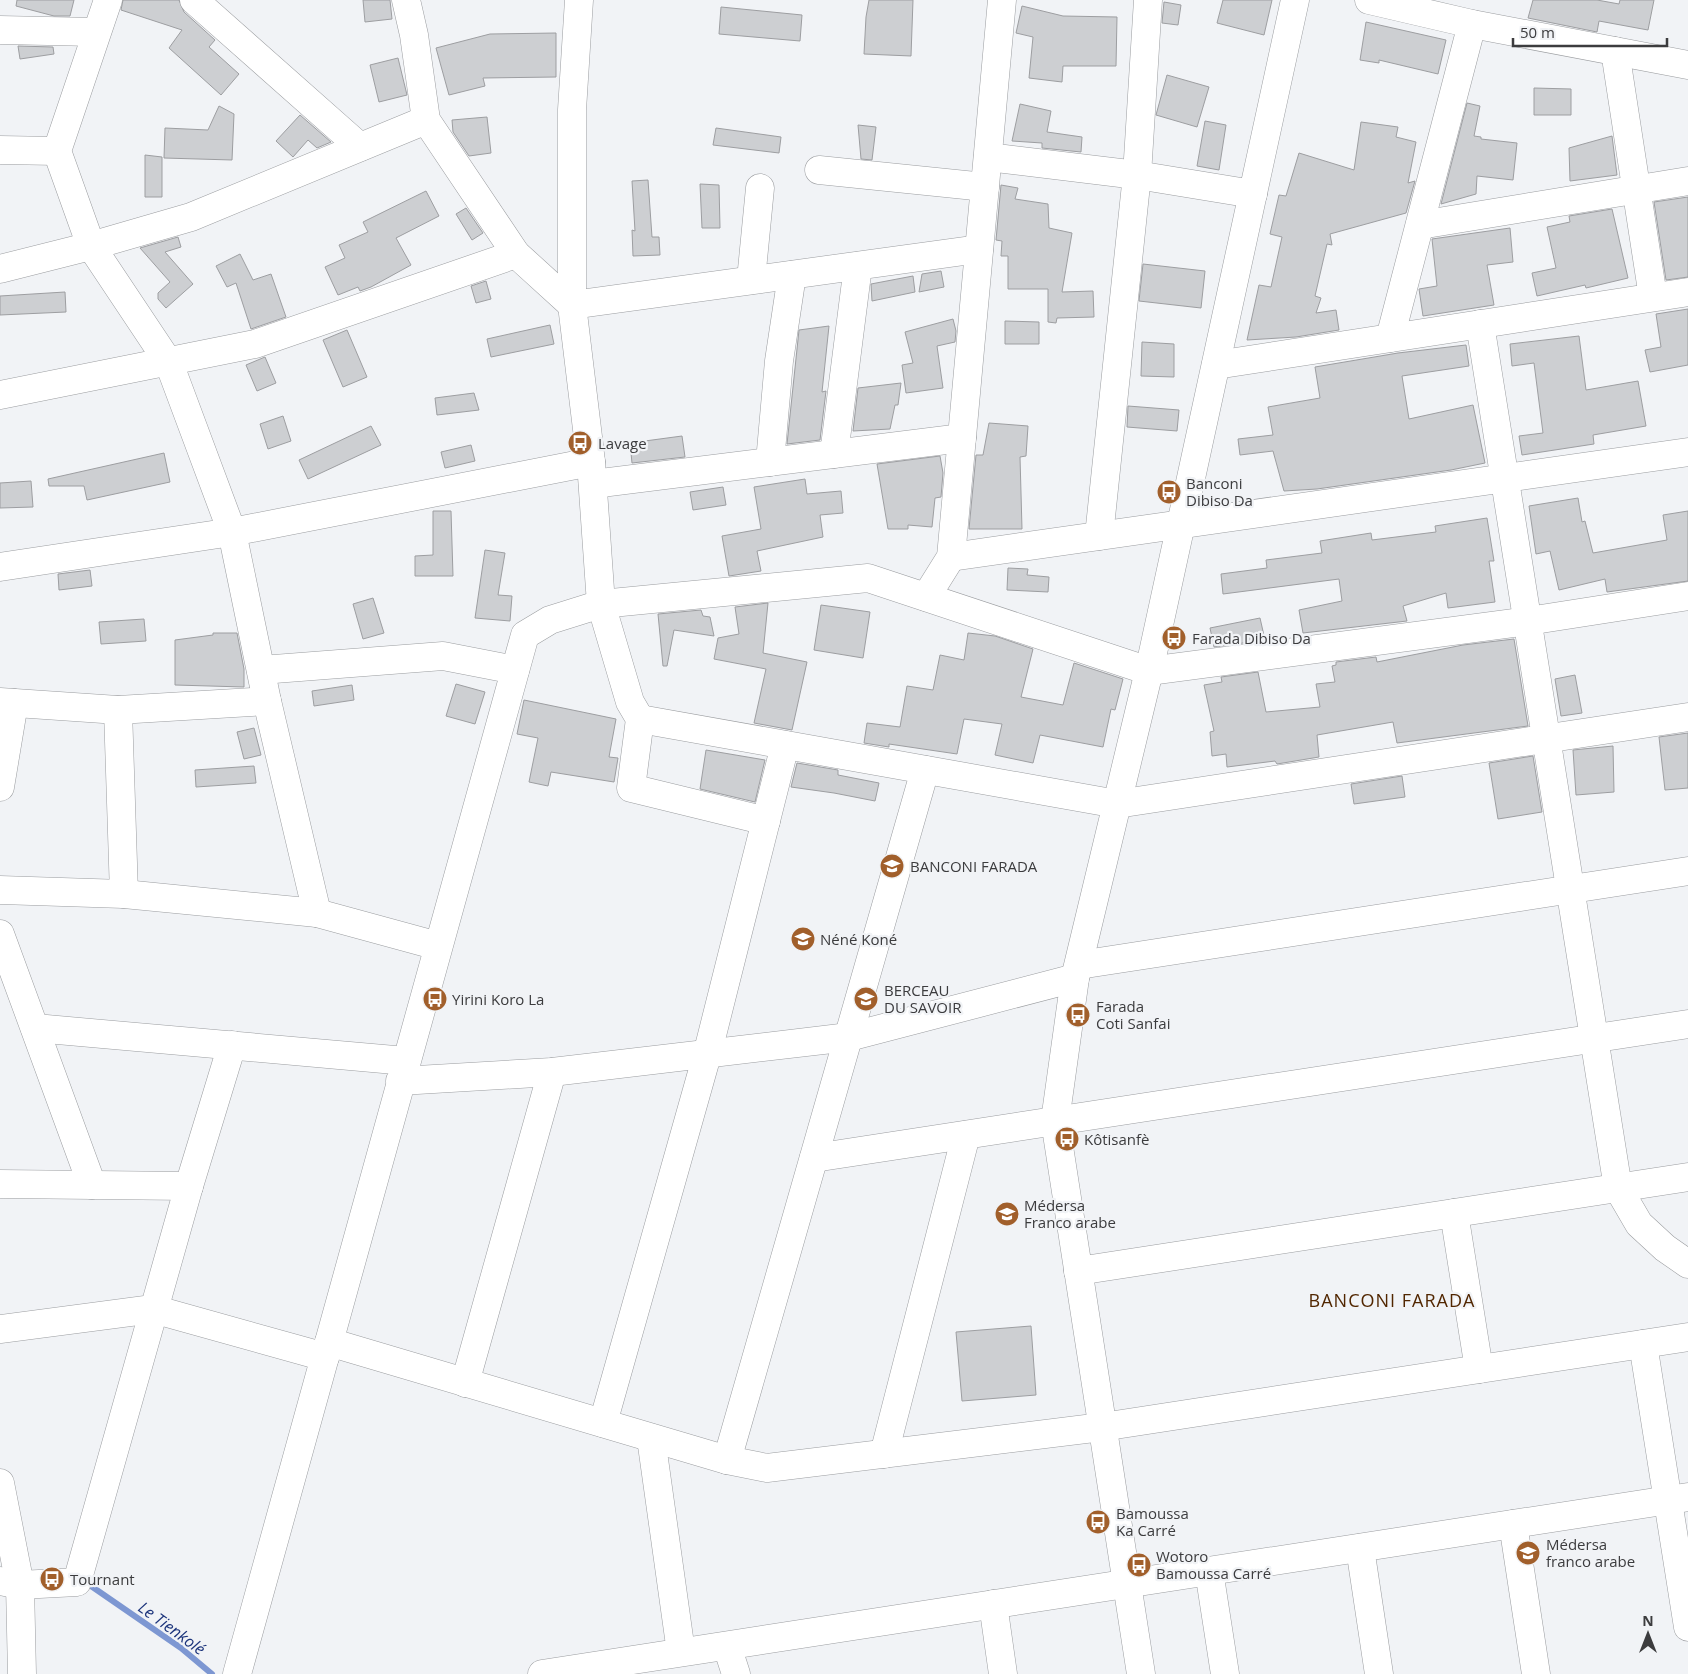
<svg xmlns="http://www.w3.org/2000/svg" width="1688" height="1674" viewBox="0 0 1688 1674" font-family="'Open Sans',sans-serif">
	<style>
		.lines { fill: none; stroke-linecap: round; stroke-linejoin: round }
		.stream { stroke: #7d97d2; stroke-width: 6 }
		.building { fill: #cdcfd2; stroke: #9d9ea1 }
		.minor-casing { stroke: #9b9da0; stroke-width: 29 }
		.major-casing { stroke: #9b9da0; stroke-width: 29 }
		.minor { stroke: #fff; stroke-width: 28 }
		.major { stroke: #fff; stroke-width: 28 }
		.labels { text-anchor: middle; dominant-baseline: central; stroke-width: 4.5; stroke-linejoin: round; paint-order: stroke }
		.poi-label { font-size: 15px; fill: #3c3c3e; stroke: #f1f3f6; text-anchor: start }
		.water-label { font-size: 16px; font-style: italic; fill: #1d357c; stroke: #f1f3f6 }
		.quarter-label { font-size: 18px; letter-spacing: 1px; fill: #512600; stroke: #f1f3f6 }
	</style>
	<rect width="100%" height="100%" fill="#f1f3f6"/>
	<g class="lines">
		<!-- stream -->
		<path class="stream" d="M 91,1586 L 181,1648 L 212,1674"/>
	</g>
	<!-- building -->
	<g class="building">
		<path d="M 17,0 L 74,0 L 70,16 L 54,16 L 16,6 Z"/>
		<path d="M 123,0 L 179,0 L 184,12 L 215,40 L 209,47 L 239,74 L 221,95 L 169,48 L 182,30 L 121,10 Z"/>
		<path d="M 363,0 L 390,0 L 392,19 L 365,22 Z"/>
		<path d="M 869,0 L 913,0 L 911,56 L 864,54 L 866,17 Z"/>
		<path d="M 1223,0 L 1272,0 L 1264,35 L 1217,23 Z"/>
		<path d="M 1533,0 L 1597,0 L 1619,4 L 1620,0 L 1654,0 L 1648,30 L 1599,21 L 1597,32 L 1528,18 Z"/>
		<path d="M 1164,2 L 1181,5 L 1178,25 L 1162,23 Z"/>
		<path d="M 1022,6 L 1063,16 L 1117,17 L 1116,66 L 1063,66 L 1062,82 L 1029,78 L 1033,37 L 1016,33 Z"/>
		<path d="M 721,7 L 802,15 L 800,41 L 719,34 Z"/>
		<path d="M 1366,22 L 1446,40 L 1438,74 L 1379,60 L 1379,63 L 1360,60 Z"/>
		<path d="M 556,33 L 556,77 L 483,78 L 485,86 L 449,95 L 436,48 L 490,34 Z"/>
		<path d="M 18,46 L 53,47 L 54,54 L 20,59 Z"/>
		<path d="M 398,58 L 407,95 L 379,102 L 370,65 Z"/>
		<path d="M 1167,75 L 1209,87 L 1197,127 L 1156,115 Z"/>
		<path d="M 1534,88 L 1571,89 L 1571,115 L 1534,115 Z"/>
		<path d="M 1467,103 L 1480,106 L 1474,136 L 1481,137 L 1481,139 L 1517,143 L 1513,180 L 1477,176 L 1476,194 L 1441,204 Z"/>
		<path d="M 1020,104 L 1051,111 L 1047,132 L 1082,137 L 1081,152 L 1042,148 L 1042,143 L 1012,141 Z"/>
		<path d="M 219,106 L 234,114 L 232,160 L 164,158 L 165,128 L 208,130 Z"/>
		<path d="M 300,115 L 331,142 L 317,148 L 308,140 L 293,157 L 276,141 Z"/>
		<path d="M 487,117 L 491,153 L 469,156 L 453,132 L 452,120 Z"/>
		<path d="M 1205,121 L 1226,125 L 1219,170 L 1197,166 Z"/>
		<path d="M 1361,122 L 1398,127 L 1396,137 L 1416,142 L 1408,183 L 1415,181 L 1406,213 L 1330,234 L 1332,245 L 1327,244 L 1315,296 L 1321,298 L 1316,313 L 1336,310 L 1339,330 L 1296,337 L 1247,340 L 1259,285 L 1271,287 L 1282,237 L 1270,234 L 1279,195 L 1286,196 L 1299,153 L 1354,170 Z"/>
		<path d="M 858,125 L 876,127 L 872,160 L 861,159 Z"/>
		<path d="M 716,128 L 781,137 L 779,153 L 713,145 Z"/>
		<path d="M 1612,136 L 1617,175 L 1570,181 L 1569,148 Z"/>
		<path d="M 145,155 L 162,157 L 162,197 L 145,197 Z"/>
		<path d="M 648,180 L 652,237 L 659,237 L 660,255 L 633,256 L 632,230 L 635,231 L 632,181 Z"/>
		<path d="M 700,184 L 719,185 L 720,228 L 702,228 Z"/>
		<path d="M 1001,185 L 1018,188 L 1015,199 L 1048,204 L 1049,228 L 1072,233 L 1062,292 L 1093,291 L 1094,317 L 1057,318 L 1056,323 L 1048,322 L 1048,289 L 1008,289 L 1008,256 L 1001,256 L 1002,241 L 996,240 Z"/>
		<path d="M 426,191 L 439,216 L 396,238 L 411,265 L 371,287 L 360,291 L 358,287 L 338,295 L 325,267 L 345,258 L 339,245 L 368,232 L 363,222 Z"/>
		<path d="M 1688,197 L 1688,277 L 1666,280 L 1654,202 Z"/>
		<path d="M 466,208 L 483,233 L 472,240 L 456,214 Z"/>
		<path d="M 1612,209 L 1628,278 L 1586,288 L 1585,285 L 1537,296 L 1532,273 L 1556,268 L 1547,227 L 1570,222 L 1569,216 Z"/>
		<path d="M 1510,228 L 1513,262 L 1487,265 L 1494,305 L 1423,316 L 1419,289 L 1437,286 L 1432,239 Z"/>
		<path d="M 178,237 L 181,247 L 165,252 L 193,284 L 166,308 L 158,299 L 158,293 L 170,282 L 140,248 Z"/>
		<path d="M 240,254 L 253,280 L 271,274 L 286,317 L 251,329 L 236,283 L 227,287 L 216,266 Z"/>
		<path d="M 1143,264 L 1205,271 L 1201,308 L 1139,301 Z"/>
		<path d="M 941,271 L 944,287 L 919,292 L 922,274 Z"/>
		<path d="M 913,276 L 915,292 L 872,301 L 871,284 Z"/>
		<path d="M 486,281 L 491,299 L 476,303 L 471,286 Z"/>
		<path d="M 65,292 L 66,312 L 0,315 L 0,296 Z"/>
		<path d="M 1688,309 L 1688,365 L 1650,372 L 1645,350 L 1661,347 L 1656,314 Z"/>
		<path d="M 953,319 L 956,331 L 955,342 L 937,346 L 943,388 L 906,393 L 902,365 L 913,363 L 905,332 Z"/>
		<path d="M 1005,321 L 1039,322 L 1039,344 L 1005,344 Z"/>
		<path d="M 550,325 L 554,344 L 491,357 L 487,339 Z"/>
		<path d="M 829,326 L 822,392 L 826,391 L 820,440 L 787,444 L 799,330 Z"/>
		<path d="M 347,330 L 367,377 L 343,387 L 323,340 Z"/>
		<path d="M 1579,336 L 1586,390 L 1638,381 L 1646,426 L 1593,435 L 1594,444 L 1522,455 L 1519,436 L 1543,433 L 1534,363 L 1512,366 L 1510,344 Z"/>
		<path d="M 1142,342 L 1174,344 L 1174,377 L 1141,376 Z"/>
		<path d="M 1466,345 L 1469,366 L 1402,376 L 1409,419 L 1473,405 L 1485,463 L 1451,470 L 1317,489 L 1284,491 L 1273,451 L 1240,455 L 1238,439 L 1273,435 L 1268,407 L 1320,398 L 1315,367 L 1398,353 Z"/>
		<path d="M 265,357 L 276,383 L 257,391 L 246,365 Z"/>
		<path d="M 901,383 L 898,405 L 895,405 L 890,429 L 853,431 L 858,388 Z"/>
		<path d="M 474,393 L 479,410 L 437,415 L 435,398 Z"/>
		<path d="M 1128,406 L 1179,410 L 1177,431 L 1127,427 Z"/>
		<path d="M 283,416 L 291,441 L 268,449 L 260,424 Z"/>
		<path d="M 989,423 L 1028,426 L 1026,456 L 1020,457 L 1022,529 L 969,529 L 976,455 L 983,455 Z"/>
		<path d="M 371,426 L 381,445 L 308,479 L 299,460 Z"/>
		<path d="M 682,436 L 685,457 L 632,463 L 630,443 Z"/>
		<path d="M 471,445 L 475,461 L 445,468 L 441,452 Z"/>
		<path d="M 164,453 L 170,482 L 87,500 L 84,486 L 49,486 L 48,479 Z"/>
		<path d="M 940,456 L 943,473 L 941,497 L 935,498 L 932,527 L 908,525 L 908,529 L 888,529 L 877,464 Z"/>
		<path d="M 805,479 L 807,494 L 841,491 L 843,513 L 820,515 L 823,537 L 757,551 L 761,571 L 729,576 L 722,536 L 761,529 L 754,487 Z"/>
		<path d="M 31,481 L 33,507 L 0,508 L 0,483 Z"/>
		<path d="M 723,487 L 726,505 L 693,510 L 690,492 Z"/>
		<path d="M 1578,498 L 1582,522 L 1585,521 L 1593,553 L 1667,540 L 1663,515 L 1688,511 L 1688,581 L 1607,592 L 1605,579 L 1559,590 L 1550,551 L 1536,554 L 1529,506 Z"/>
		<path d="M 433,511 L 451,511 L 453,576 L 415,576 L 415,556 L 433,555 Z"/>
		<path d="M 1487,518 L 1494,561 L 1489,561 L 1495,602 L 1448,608 L 1446,593 L 1403,606 L 1407,621 L 1303,633 L 1299,610 L 1342,601 L 1339,579 L 1223,594 L 1221,574 L 1267,568 L 1266,560 L 1322,553 L 1320,541 L 1371,533 L 1372,540 L 1436,532 L 1435,526 Z"/>
		<path d="M 485,550 L 505,553 L 498,595 L 512,596 L 510,621 L 475,618 Z"/>
		<path d="M 1008,568 L 1028,569 L 1027,575 L 1049,577 L 1048,592 L 1007,590 Z"/>
		<path d="M 90,570 L 92,586 L 59,590 L 58,574 Z"/>
		<path d="M 373,598 L 384,633 L 363,639 L 353,604 Z"/>
		<path d="M 768,603 L 763,653 L 807,662 L 792,730 L 754,723 L 766,669 L 714,659 L 718,638 L 739,634 L 735,607 Z"/>
		<path d="M 821,605 L 870,612 L 863,658 L 814,650 Z"/>
		<path d="M 701,610 L 703,616 L 710,617 L 714,636 L 674,630 L 667,666 L 663,666 L 658,614 Z"/>
		<path d="M 1260,618 L 1265,640 L 1214,647 L 1210,628 Z"/>
		<path d="M 144,619 L 146,641 L 101,644 L 99,622 Z"/>
		<path d="M 213,633 L 237,633 L 244,669 L 244,687 L 175,685 L 175,640 L 213,635 Z"/>
		<path d="M 968,633 L 995,636 L 1033,649 L 1021,697 L 1063,705 L 1074,663 L 1123,679 L 1115,710 L 1111,709 L 1103,747 L 1040,735 L 1033,763 L 995,755 L 1002,724 L 964,719 L 957,754 L 889,744 L 889,747 L 864,743 L 867,723 L 900,727 L 907,686 L 933,690 L 940,655 L 964,660 Z"/>
		<path d="M 1514,639 L 1528,726 L 1397,743 L 1393,722 L 1317,735 L 1319,757 L 1277,764 L 1275,761 L 1227,767 L 1226,754 L 1212,756 L 1210,732 L 1214,731 L 1204,685 L 1222,682 L 1221,677 L 1258,672 L 1266,712 L 1320,707 L 1316,684 L 1335,682 L 1332,666 L 1336,665 L 1336,662 L 1376,657 L 1377,662 L 1463,645 Z"/>
		<path d="M 1575,675 L 1582,713 L 1561,716 L 1555,679 Z"/>
		<path d="M 456,684 L 485,692 L 475,724 L 446,716 Z"/>
		<path d="M 352,685 L 354,700 L 314,706 L 312,691 Z"/>
		<path d="M 524,700 L 616,719 L 609,757 L 618,758 L 614,782 L 551,772 L 548,786 L 529,782 L 538,738 L 517,734 Z"/>
		<path d="M 254,728 L 261,755 L 244,759 L 237,732 Z"/>
		<path d="M 1688,733 L 1688,788 L 1665,790 L 1659,737 Z"/>
		<path d="M 1613,746 L 1614,792 L 1576,795 L 1573,750 Z"/>
		<path d="M 706,750 L 765,760 L 755,802 L 700,789 Z"/>
		<path d="M 1533,756 L 1542,812 L 1498,819 L 1489,763 Z"/>
		<path d="M 797,763 L 838,770 L 838,775 L 879,783 L 875,801 L 834,793 L 791,787 Z"/>
		<path d="M 254,766 L 256,783 L 196,787 L 195,770 Z"/>
		<path d="M 1402,776 L 1405,797 L 1354,804 L 1351,784 Z"/>
		<path d="M 1031,1326 L 1036,1395 L 962,1401 L 956,1332 Z"/>
	</g>
	<g class="lines">
		<defs>
			<g id="minor">
				<path d="M 194,0 L 360,147"/>
				<path d="M 406,0 L 414,35 L 426,120 L 516,254 L 572,305 L 979,249"/>
				<path d="M 579,0 L 572,110 L 572,305 L 591,462 L 601,604 L 630,702 L 640,719 L 631,788 L 766,821"/>
				<path d="M 1369,0 L 1472,24 L 1688,65"/>
				<path d="M 0,30 L 95,32"/>
				<path d="M 1615,51 L 1653,297"/>
				<path d="M 0,150 L 57,151"/>
				<path d="M 988,157 L 1137,175 L 1253,194"/>
				<path d="M 819,170 L 985,187"/>
				<path d="M 1420,225 L 1688,181"/>
				<path d="M 0,269 L 91,246 L 191,217 L 426,120"/>
				<path d="M 751,280 L 760,188"/>
				<path d="M 1480,324 L 1618,1188 L 1639,1224 L 1665,1248 L 1688,1264"/>
				<path d="M 1390,338 L 1472,24"/>
				<path d="M 1216,365 L 1688,292"/>
				<path d="M 0,395 L 255,344 L 516,254"/>
				<path d="M 834,454 L 858,266"/>
				<path d="M 770,462 L 779,361 L 792,275"/>
				<path d="M 593,484 L 962,438"/>
				<path d="M 1099,536 L 1137,175 L 1148,0"/>
				<path d="M 951,557 L 1688,452"/>
				<path d="M 0,567 L 232,532 L 591,462"/>
				<path d="M 926,597 L 951,557 L 1002,0"/>
				<path d="M 261,670 L 443,656 L 515,670"/>
				<path d="M 0,702 L 118,710 L 267,701"/>
				<path d="M 118,710 L 124,894"/>
				<path d="M 640,719 L 1117,804 L 1688,717"/>
				<path d="M 0,787 L 14,703"/>
				<path d="M 0,890 L 124,894 L 317,913 L 267,701 L 232,532 L 169,363 L 91,246 L 57,151 L 108,0"/>
				<path d="M 317,913 L 438,946"/>
				<path d="M 0,934 L 92,1185"/>
				<path d="M 1079,965 L 1688,871"/>
				<path d="M 35,1028 L 406,1061"/>
				<path d="M 400,1081 L 552,1072 L 849,1037 L 1075,978"/>
				<path d="M 814,1158 L 1688,1024"/>
				<path d="M 0,1184 L 189,1186"/>
				<path d="M 1454,1213 L 1479,1369"/>
				<path d="M 1078,1271 L 1688,1177"/>
				<path d="M 0,1329 L 153,1309 L 325,1357"/>
				<path d="M 329,1342 L 727,1460 L 767,1468 L 1102,1427 L 1688,1337"/>
				<path d="M 1643,1344 L 1688,1627"/>
				<path d="M 465,1383 L 552,1072"/>
				<path d="M 603,1423 L 707,1055 L 785,745"/>
				<path d="M 651,1438 L 681,1652"/>
				<path d="M 884,1454 L 966,1135"/>
				<path d="M 727,1460 L 925,770"/>
				<path d="M 0,1483 L 20,1585 L 22,1674"/>
				<path d="M 1513,1524 L 1536,1674"/>
				<path d="M 1360,1548 L 1379,1674"/>
				<path d="M 1209,1571 L 1225,1674"/>
				<path d="M 0,1581 L 20,1585 L 77,1582 L 189,1186 L 232,1045"/>
				<path d="M 993,1604 L 1003,1674"/>
				<path d="M 727,1646 L 736,1674"/>
				<path d="M 237,1674 L 525,635 L 550,620 L 601,604 L 868,578 L 1149,671 L 1528,621 L 1688,596"/>
				<path d="M 542,1674 L 1688,1497"/>
			</g>
			<path id="major" d="M 1141,1674 L 1055,1121 L 1075,978 L 1149,671 L 1295,0"/>
		</defs>
		<!-- minor casing -->
		<use href="#minor" class="minor-casing"/>
		<!-- major casing -->
		<use href="#major" class="major-casing"/>
		<!-- minor -->
		<use href="#minor" class="minor"/>
		<!-- major -->
		<use href="#major" class="major"/>
	</g>
	<!-- icons -->
	<defs>
		<symbol id="bus-disc" viewBox="-11 -11 22 22"><circle r="9.5" fill="#a15f2b" stroke="#f1f3f6"/><path d="M-5-6H5V4H4V6H2V4H-2V6H-4V4H-5ZM-3.5-4V0h7V-4ZM-3.5 1.2v1.5H-2V1.2ZM2 1.2v1.5H3.5V1.2Z" fill="#fff"/></symbol>
		<symbol id="school-disc" viewBox="-11 -11 22 22"><circle r="9.5" fill="#a15f2b" stroke="#f1f3f6"/><path d="M0-5L7-2L0 1L-7-2ZM-4 1L0 2.5L4 1V4Q0 6-4 4Z" fill="#fff"/></symbol>
	</defs>
	<g fill-rule="evenodd">
		<use href="#bus-disc" x="566" y="429" width="28" height="28"/>
		<use href="#bus-disc" x="1155" y="478" width="28" height="28"/>
		<use href="#bus-disc" x="1160" y="624" width="28" height="28"/>
		<use href="#school-disc" x="878" y="852" width="28" height="28"/>
		<use href="#school-disc" x="789" y="925" width="28" height="28"/>
		<use href="#bus-disc" x="421" y="985" width="28" height="28"/>
		<use href="#school-disc" x="852" y="985" width="28" height="28"/>
		<use href="#bus-disc" x="1064" y="1001" width="28" height="28"/>
		<use href="#bus-disc" x="1053" y="1125" width="28" height="28"/>
		<use href="#school-disc" x="993" y="1200" width="28" height="28"/>
		<use href="#bus-disc" x="1084" y="1508" width="28" height="28"/>
		<use href="#school-disc" x="1514" y="1539" width="28" height="28"/>
		<use href="#bus-disc" x="1125" y="1551" width="28" height="28"/>
		<use href="#bus-disc" x="38" y="1565" width="28" height="28"/>
	</g>
	<g class="labels">
		<!-- poi labels -->
		<g class="poi-label">
			<text x="598" y="443">Lavage</text>
			<text x="1186" y="483">Banconi<tspan x="1186" dy="17">Dibiso Da</tspan></text>
			<text x="1192" y="638">Farada Dibiso Da</text>
			<text x="910" y="866">BANCONI FARADA</text>
			<text x="820" y="939">Néné Koné</text>
			<text x="884" y="990">BERCEAU<tspan x="884" dy="17">DU SAVOIR</tspan></text>
			<text x="452" y="999">Yirini Koro La</text>
			<text x="1096" y="1006">Farada<tspan x="1096" dy="17">Coti Sanfai</tspan></text>
			<text x="1084" y="1139">Kôtisanfè</text>
			<text x="1024" y="1205">Médersa<tspan x="1024" dy="17">Franco arabe</tspan></text>
			<text x="1116" y="1513">Bamoussa<tspan x="1116" dy="17">Ka Carré</tspan></text>
			<text x="1546" y="1544">Médersa<tspan x="1546" dy="17">franco arabe</tspan></text>
			<text x="1156" y="1556">Wotoro<tspan x="1156" dy="17">Bamoussa Carré</tspan></text>
			<text x="70" y="1579">Tournant</text>
		</g>
		<!-- water labels -->
		<g class="water-label">
			<text transform="translate(172 1628) rotate(36)">Le Tienkolé</text>
		</g>
		<!-- quarter labels -->
		<g class="quarter-label">
			<text x="1392" y="1300">BANCONI FARADA</text>
		</g>
	</g>
	<!-- north arrow -->
	<g transform="translate(1648 1634)" stroke="#f1f3f6" stroke-width="4" paint-order="stroke">
	<path d="M0-4L9 19L0 12L-9 19Z" fill="#3c3c3e"/>
	<text y="-8" font-size="14" font-weight="bold" text-anchor="middle" fill="#3c3c3e">N</text>
	</g>
	<!-- scale -->
	<path d="M1513 38v8h154v-8" fill="none" stroke="#3c3c3e" stroke-width="2.5"/>
	<text x="1520" y="38" font-size="15" fill="#3c3c3e" stroke="#f1f3f6" stroke-width="4" paint-order="stroke">50 m</text>
</svg>
